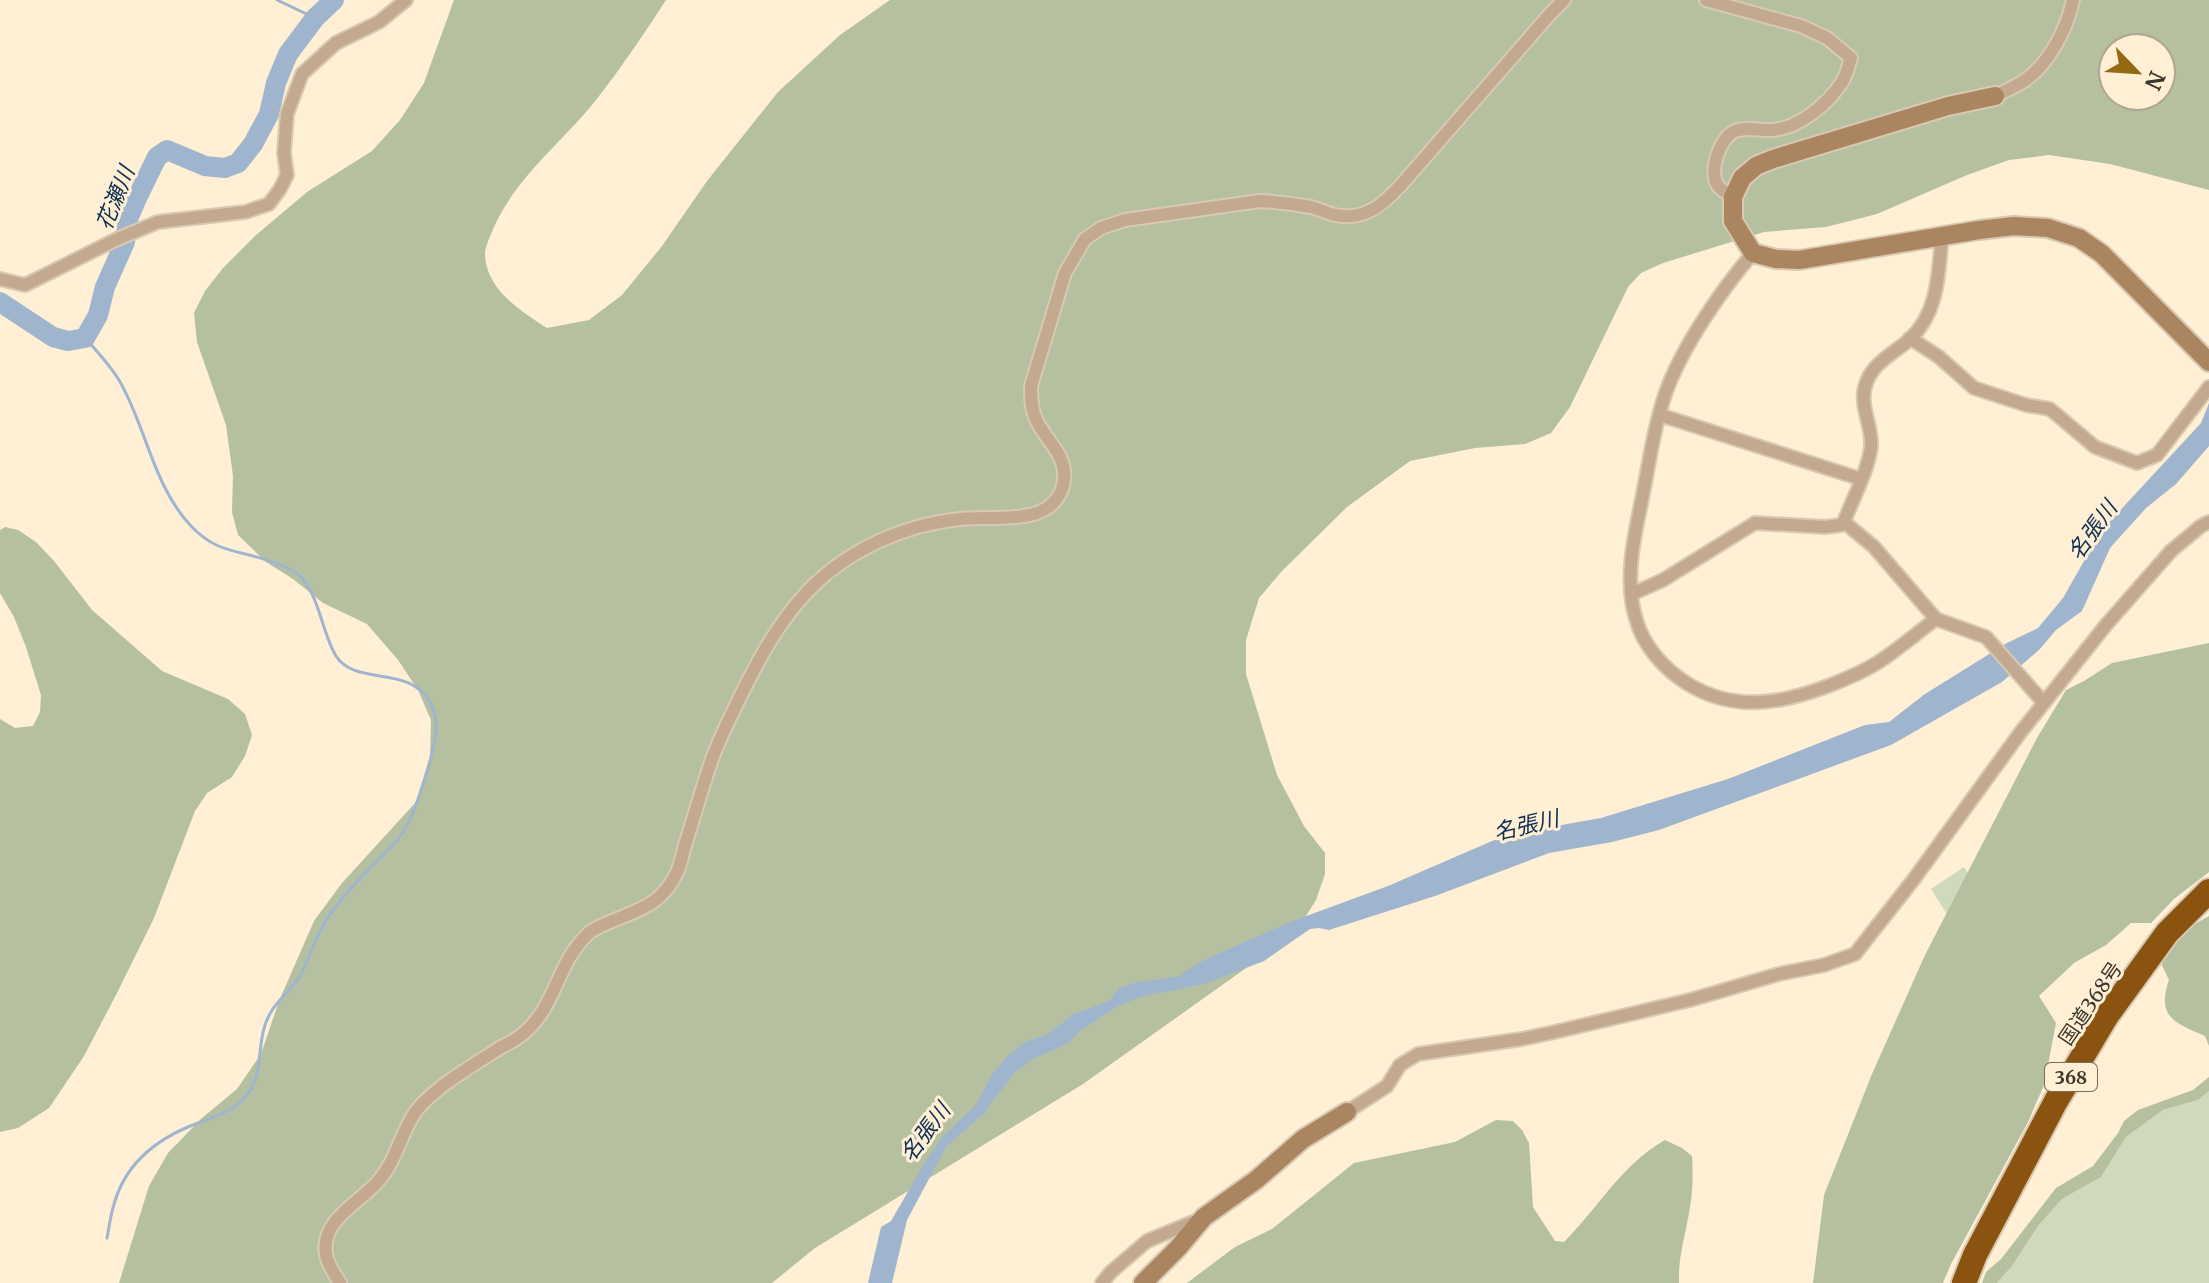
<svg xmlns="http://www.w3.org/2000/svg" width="2209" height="1283" viewBox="0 0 2209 1283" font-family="Merriweather,'Noto Sans JP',serif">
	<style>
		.green { fill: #cfd9bb }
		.forest { fill: #b5c0a1; fill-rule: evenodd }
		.water { fill: #9fb5ce }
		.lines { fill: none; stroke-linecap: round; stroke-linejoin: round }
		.stream { stroke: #9fb5ce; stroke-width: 3 }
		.river { stroke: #9fb5ce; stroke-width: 20 }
		.street-casing { stroke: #d8cab2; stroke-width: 16 }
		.secondary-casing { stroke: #d8cab2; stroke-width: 22 }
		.highway-casing { stroke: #d8cab2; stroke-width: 28 }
		.street { stroke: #c3a98f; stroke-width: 12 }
		.secondary { stroke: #ab855f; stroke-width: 18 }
		.highway { stroke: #8a5410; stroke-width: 24 }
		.labels { text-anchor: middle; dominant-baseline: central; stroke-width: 6; stroke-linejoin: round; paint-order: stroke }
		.shield { fill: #ffefd4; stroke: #766e5e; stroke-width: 2 }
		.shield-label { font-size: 18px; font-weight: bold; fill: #3c362c }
		.street-label { font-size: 20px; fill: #3c362c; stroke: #ffefd4 }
		.water-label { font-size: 22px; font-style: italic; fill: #0e2f52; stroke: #ffefd4 }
	</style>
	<rect width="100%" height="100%" fill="#ffefd4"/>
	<!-- green -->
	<g class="green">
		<path d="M 1964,867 L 1980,892 L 1947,914 L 1931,889 Z"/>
		<path d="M 2209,1091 L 2209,1283 L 1997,1283 L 2012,1266 L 2038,1226 L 2062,1199 L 2101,1177 L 2126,1137 L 2163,1110 L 2198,1100 Z"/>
	</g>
	<!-- forest -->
	<g class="forest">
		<path d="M 454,0 L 666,0 C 644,34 621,68 596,100 C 561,144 512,180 491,234 C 489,239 486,246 485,251 C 484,289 520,310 547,328 L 589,320 L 622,295 L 662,246 L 707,181 L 778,92 L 840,35 L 890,0 L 2209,0 L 2209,190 L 2110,164 L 2049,155 L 2009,160 L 1967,175 L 1877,214 L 1826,227 L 1764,232 L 1663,263 L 1641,273 L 1628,287 L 1570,407 L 1551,433 L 1525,444 L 1475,448 L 1410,461 L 1347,507 L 1282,571 L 1259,598 L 1246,640 L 1246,674 L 1277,775 L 1304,826 L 1325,853 L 1325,874 L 1316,900 L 1301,924 L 1256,961 L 1083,1084 L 815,1248 L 772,1283 L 119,1283 L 149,1186 L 168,1153 L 202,1118 L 237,1089 L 261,1054 L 279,1001 L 314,921 L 342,883 L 416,802 L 430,757 L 431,720 L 418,690 L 398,660 L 367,624 L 323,603 L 293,579 L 266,562 L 238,535 L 232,512 L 233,476 L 226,425 L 197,342 L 194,313 L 205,291 L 223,268 L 255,236 L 307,192 L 372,151 L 400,120 L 424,83 ZM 2113,48 L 2161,48 L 2161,96 L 2113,96 Z"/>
		<path d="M 5,527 L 18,530 L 36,542 L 54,561 L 92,610 L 162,671 L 228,699 L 245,714 L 252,735 L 245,756 L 232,777 L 207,793 L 195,811 L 154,918 L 117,993 L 84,1056 L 49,1108 L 18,1128 L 0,1132 L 0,719 L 15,728 L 33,726 L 40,712 L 41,695 L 26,647 L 14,617 L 0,593 L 0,530 Z"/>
		<path d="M 2209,643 L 2209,872 L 2174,899 L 2151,923 L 2131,923 L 2106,945 L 2074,963 L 2039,996 L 2056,1023 L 2044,1085 L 2028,1122 L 1951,1264 L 1943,1283 L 1813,1283 L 1824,1195 L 1872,1074 L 1925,955 L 2037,738 L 2066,690 L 2084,681 L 2112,663 Z"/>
		<path d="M 2209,916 L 2209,1046 L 2205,1036 C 2175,1023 2156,1017 2169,980 L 2161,963 C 2174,939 2185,929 2209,916 Z"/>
		<path d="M 2209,1077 L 2209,1091 L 2198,1100 L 2163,1110 L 2126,1137 L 2101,1177 L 2062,1199 L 2038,1226 L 2012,1266 L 1997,1283 L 1982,1283 L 1986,1272 L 2001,1259 L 2056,1188 L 2093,1166 L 2118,1133 L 2124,1121 L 2138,1110 L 2193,1090 Z"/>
		<path d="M 1496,1120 L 1513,1121 L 1522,1130 L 1529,1143 L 1533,1207 L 1555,1241 L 1564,1242 C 1600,1206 1620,1166 1665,1140 L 1682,1148 L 1692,1156 C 1693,1173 1693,1189 1690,1207 C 1686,1234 1678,1255 1679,1283 L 1187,1283 L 1235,1247 L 1272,1229 L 1354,1163 L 1455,1142 Z"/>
	</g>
	<!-- water -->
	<path class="water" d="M 2209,403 L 2209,446 L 2176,484 L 2146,508 L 2110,548 L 2082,611 L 2056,630 L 2040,649 L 2002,682 L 1891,745 L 1659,830 L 1612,842 L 1549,853 L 1435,896 L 1329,930 L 1319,928 L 1310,929 L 1264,961 L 1204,984 L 1140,997 L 1118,1006 L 1081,1030 L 1068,1043 L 1031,1060 L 1015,1072 L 984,1113 L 946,1147 L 907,1220 L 892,1283 L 868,1283 L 881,1227 L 891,1221 L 921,1169 L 943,1136 L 975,1106 L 993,1073 L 1007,1057 L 1023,1043 L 1048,1034 L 1074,1014 L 1109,1001 L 1119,988 L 1137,982 L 1177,977 L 1200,962 L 1290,922 L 1388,886 L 1506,835 L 1601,818 L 1728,779 L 1865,725 L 1889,722 L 1925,694 L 2007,643 L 2038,628 L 2063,598 L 2101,531 L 2201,423 Z"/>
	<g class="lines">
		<!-- stream -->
		<g class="stream">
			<path d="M 277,0 L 315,18"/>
			<path d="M 85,338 C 97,351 109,364 119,380 C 146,426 153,486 191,526 C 219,556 243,549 277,564 C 282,566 289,568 294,571 C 319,588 321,632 336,656 C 356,687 409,664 430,702 C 433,708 436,718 436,725 C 437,747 415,815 402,834 C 396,843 386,852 378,860 C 361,877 344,895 330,914 C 317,932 311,955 301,974 C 294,988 279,998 271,1012 C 255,1037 265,1070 249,1092 C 238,1109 217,1116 198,1123 C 157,1138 124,1163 113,1208 C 110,1218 109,1228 107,1238"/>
		</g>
		<!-- river -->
		<path class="river" d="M 0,302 L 53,337 L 68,341 L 85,338 L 98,315 L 105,287 L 125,242 L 128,219 L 137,198 L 157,157 L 167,150 L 205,166 L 225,168 L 238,163 L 253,144 L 269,114 L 276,83 L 288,54 L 315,18 L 334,0"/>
		<defs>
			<g id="street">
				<path d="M 1706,0 L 1801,26 L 1827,38 L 1851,58 C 1848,66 1847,75 1842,82 C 1829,103 1798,129 1772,130 C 1760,131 1748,126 1735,131 C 1720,137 1708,171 1718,186 C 1721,190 1728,194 1733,197"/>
				<path d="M 1995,96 C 2005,91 2015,87 2024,81 C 2049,64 2067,29 2073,0"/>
				<path d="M 1753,253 C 1722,289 1682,347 1666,392 C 1654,426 1649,464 1642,499 C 1634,537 1624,581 1636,619 C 1643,646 1665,670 1688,684 C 1734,712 1780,704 1828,686 C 1846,679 1866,671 1883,659 C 1901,647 1918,632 1936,619"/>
				<path d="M 0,279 L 25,285 L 115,240 L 158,222 L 245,212 L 269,204 L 280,189 L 287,175 L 284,153 L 287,114 L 302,74 L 336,43 L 379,22 L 406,0"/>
				<path d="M 1910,338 L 1939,357 L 1974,388 L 2026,405 L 2050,409 L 2095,447 L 2137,463 L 2157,455 L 2209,387"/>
				<path d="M 1660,415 L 1861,479"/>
				<path d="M 1844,522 C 1852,500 1868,471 1871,447 C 1873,425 1857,404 1867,381 C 1874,362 1896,352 1910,339 C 1939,312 1938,273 1942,237"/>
				<path d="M 1844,522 L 1874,547 L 1936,619 L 1986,637 L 2044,703"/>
				<path d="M 1632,594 L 1663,580 L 1755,523 L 1825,527 L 1841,525 L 1844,522"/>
				<path d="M 1347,1112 L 1387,1086 L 1400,1065 L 1418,1054 L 1522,1039 L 1559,1031 L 1690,1000 L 1779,974 L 1824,965 L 1855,954 L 1914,879 L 2020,733 L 2106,625 L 2171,551 L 2201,526 L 2209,522"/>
				<path d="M 340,1283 C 335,1274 327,1264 326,1254 C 320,1219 362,1202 380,1179 C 397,1159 401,1132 416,1111 C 435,1087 472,1066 498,1049 C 507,1044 518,1039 525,1032 C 555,1007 558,962 587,935 C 591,930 597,928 603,925 C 636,910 662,907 678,870 C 681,862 683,853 685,845 C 694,817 702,788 712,759 C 720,737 731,716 741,695 C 760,657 778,623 807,592 C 847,550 903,525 960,519 C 984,517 1016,520 1037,513 C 1053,507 1062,496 1064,480 C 1067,453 1044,440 1035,417 C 1031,407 1031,397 1031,386 L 1065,273 L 1085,239 L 1101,228 L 1125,220 L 1260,201 C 1278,202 1294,204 1311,207 C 1319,209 1327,213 1335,215 C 1364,221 1383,205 1401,185 L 1550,14 L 1564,0"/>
				<path d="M 1102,1283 L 1111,1272 L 1147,1241 L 1198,1220"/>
			</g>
			<g id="secondary">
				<path d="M 1995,96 L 1948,106 L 1773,159 L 1756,166 L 1742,178 L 1733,197 L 1733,221 L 1753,253 L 1776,259 L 1799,260 L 1979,230 L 2014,226 L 2048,228 L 2079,238 L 2102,254 L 2209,362"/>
				<path d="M 1143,1283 L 1178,1248 L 1204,1217 L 1256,1180 L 1303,1139 L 1347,1112"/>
			</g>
			<path id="highway" d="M 1964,1283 L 1975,1255 L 2056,1101 L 2106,1017 L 2167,933 L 2209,891"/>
		</defs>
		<!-- street casing -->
		<use href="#street" class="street-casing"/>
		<!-- secondary casing -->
		<use href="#secondary" class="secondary-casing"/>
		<!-- highway casing -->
		<use href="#highway" class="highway-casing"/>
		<!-- street -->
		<use href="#street" class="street"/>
		<!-- secondary -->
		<use href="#secondary" class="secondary"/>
		<!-- highway -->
		<use href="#highway" class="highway"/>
	</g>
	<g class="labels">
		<!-- shield labels -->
		<rect class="shield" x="2045" y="1063" width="52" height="28" rx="6"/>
		<g class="shield-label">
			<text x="2071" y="1077">368</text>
		</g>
		<!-- street labels -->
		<g class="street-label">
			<text transform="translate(2090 1003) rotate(-56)">国道368号</text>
		</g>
		<!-- water labels -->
		<g class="water-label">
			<text transform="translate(115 198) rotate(-68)">花瀬川</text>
			<text transform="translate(2092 530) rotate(-54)">名張川</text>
			<text transform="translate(1526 825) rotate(-13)">名張川</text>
			<text transform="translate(925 1132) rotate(-53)">名張川</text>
		</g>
	</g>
	<!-- north arrow -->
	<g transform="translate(2137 72) rotate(115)"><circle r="38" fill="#ffefd4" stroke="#b1a591" stroke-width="2"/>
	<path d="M0-6L14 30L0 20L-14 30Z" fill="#946914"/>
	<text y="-12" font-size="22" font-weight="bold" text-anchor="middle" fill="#3c362c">N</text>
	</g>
</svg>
